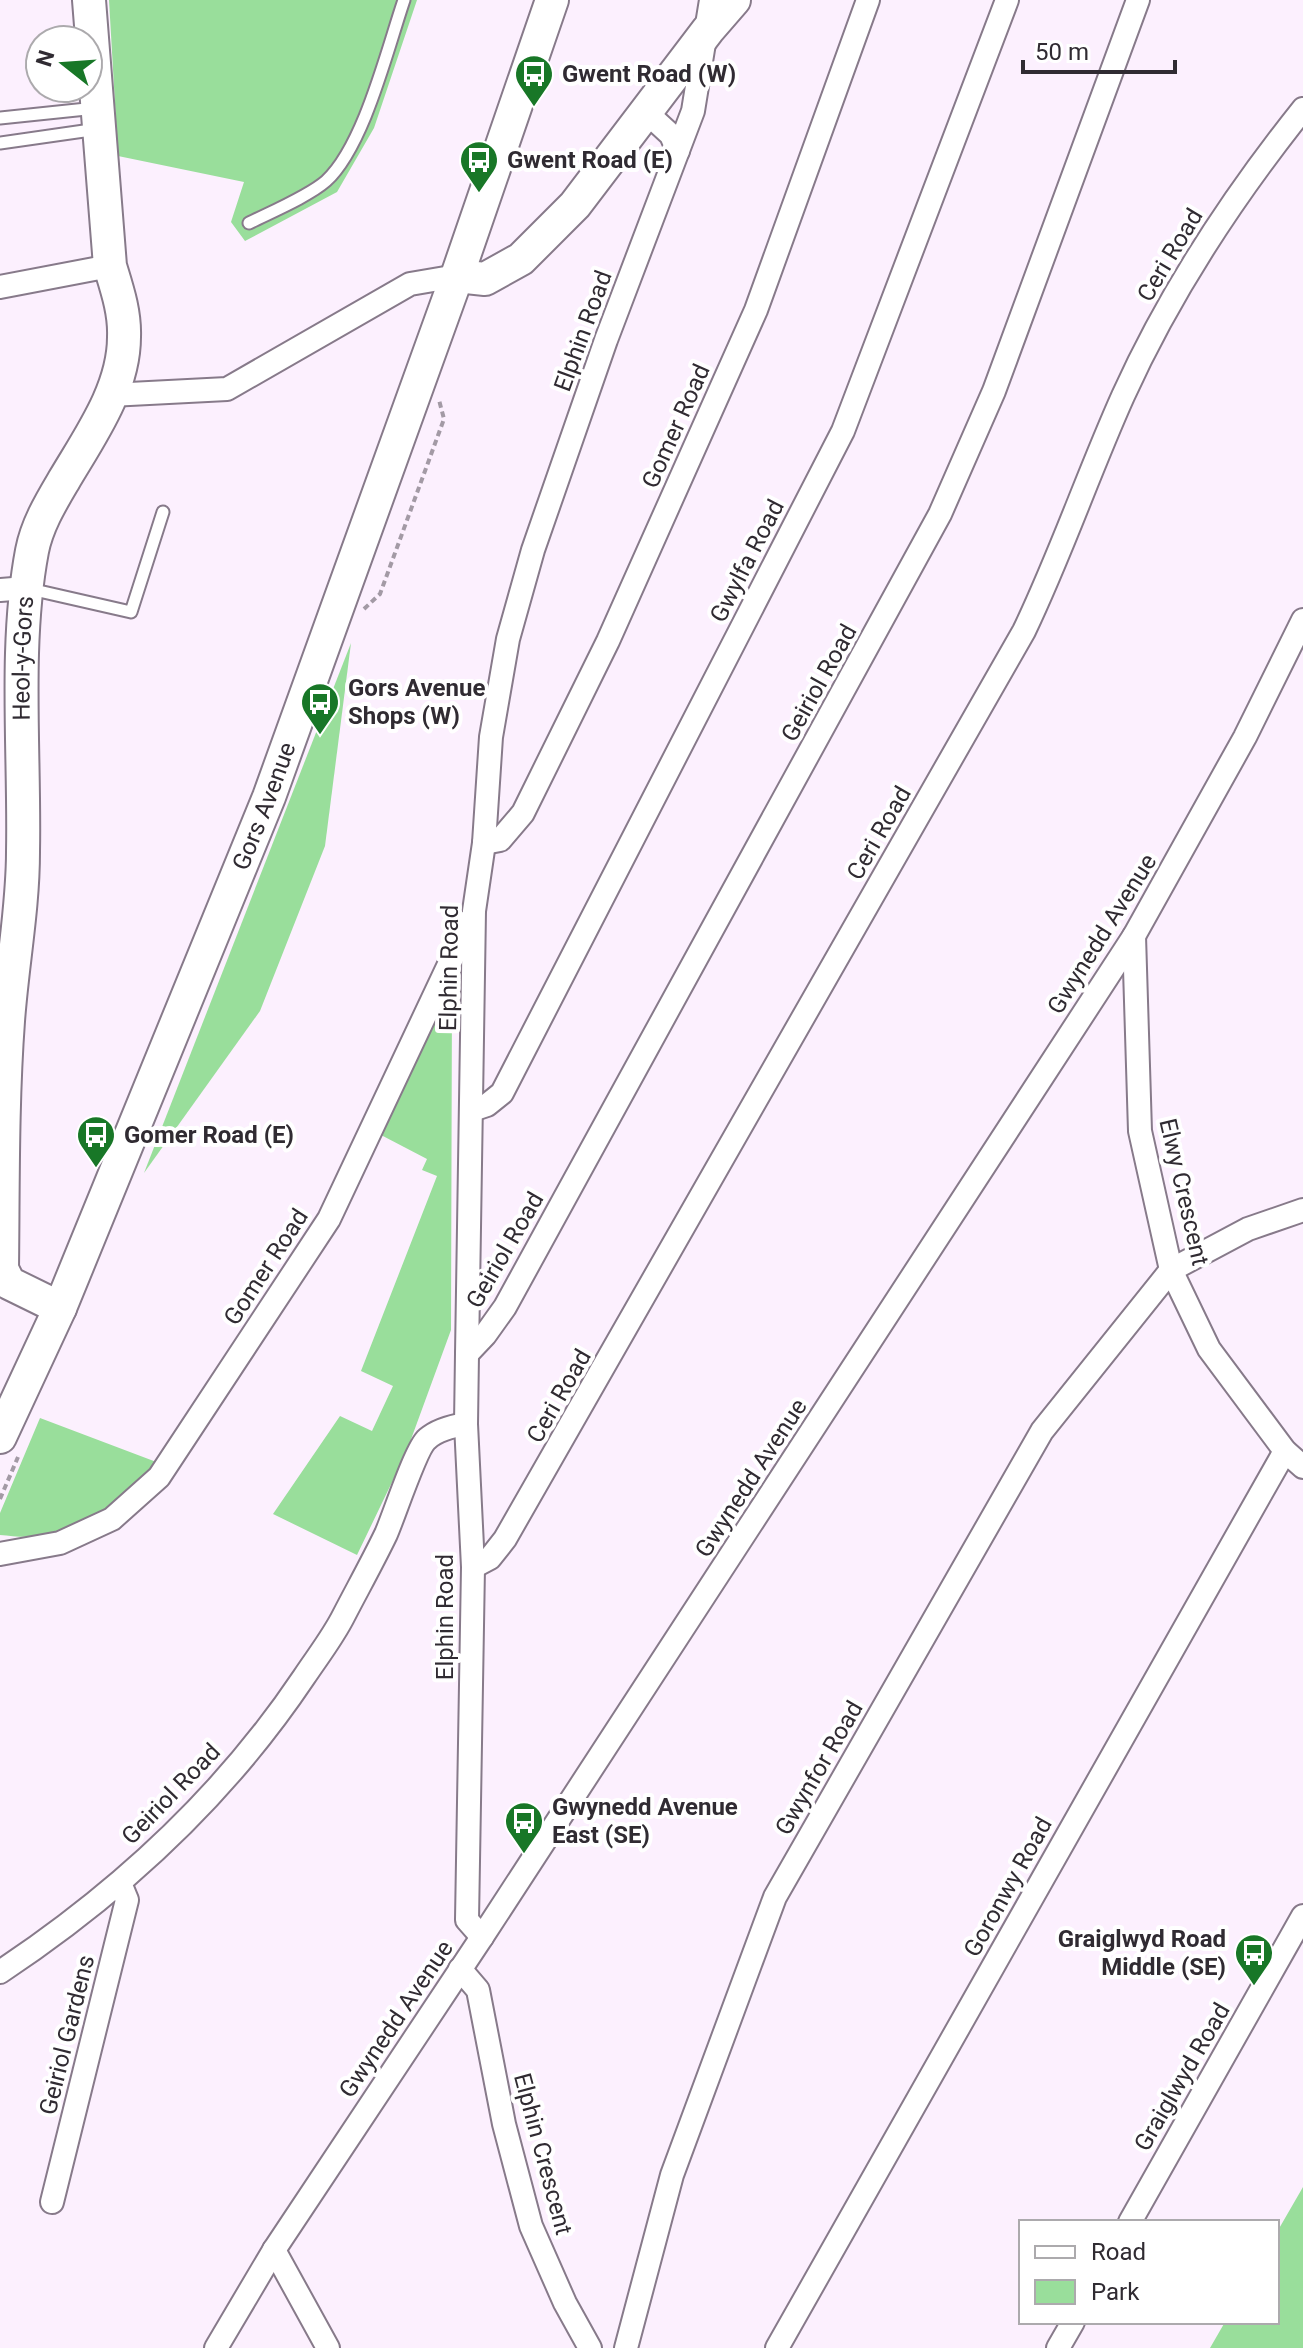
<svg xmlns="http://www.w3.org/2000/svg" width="1303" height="2348" viewBox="0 0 1303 2348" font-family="Roboto,sans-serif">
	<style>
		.green { fill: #99de9b }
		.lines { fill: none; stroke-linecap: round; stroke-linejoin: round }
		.lane-casing { stroke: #877a8a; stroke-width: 15 }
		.street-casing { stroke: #877a8a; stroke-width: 26 }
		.secondary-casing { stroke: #877a8a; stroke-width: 36 }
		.path { stroke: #a39aa5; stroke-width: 4; stroke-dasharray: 6 4; stroke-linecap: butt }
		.lane { stroke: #fff; stroke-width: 11 }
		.street { stroke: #fff; stroke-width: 22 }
		.secondary { stroke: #fff; stroke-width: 32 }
		.labels { text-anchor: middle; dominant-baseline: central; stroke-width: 8; stroke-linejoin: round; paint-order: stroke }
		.poi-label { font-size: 24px; font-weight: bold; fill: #302b32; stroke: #fff; text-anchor: start }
		.street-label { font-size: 24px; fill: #302b32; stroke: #fff }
	</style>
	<rect width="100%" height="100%" fill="#fcf0fe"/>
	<!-- green -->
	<g class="green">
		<path d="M 109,0 L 417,0 L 374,128 L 337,192 L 245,241 L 231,222 L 244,182 L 118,156 Z"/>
		<path d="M 351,643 L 325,846 L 260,1011 L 144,1173 Z"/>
		<path d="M 452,987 L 451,1330 L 406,1453 L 357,1555 L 273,1514 L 340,1416 L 372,1431 L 393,1386 L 361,1371 L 437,1176 L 422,1170 L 427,1159 L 381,1135 Z"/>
		<path d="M 40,1418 L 159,1463 C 124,1497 88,1529 38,1536 C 26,1538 12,1536 0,1535 L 0,1513 Z"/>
		<path d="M 1303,2187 L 1303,2348 L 1210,2348 L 1225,2322 L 1277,2322 L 1277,2232 Z"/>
	</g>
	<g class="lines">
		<defs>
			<g id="lane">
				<path d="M 0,118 L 96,108"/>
				<path d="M 0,143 L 98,129"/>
				<path d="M 249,223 C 271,212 309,196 326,181 C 364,146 387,50 404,0"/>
				<path d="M 30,589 L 131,612 L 163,512"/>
			</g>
			<g id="street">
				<path d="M 646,112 L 671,135 L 678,151"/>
				<path d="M 0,287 L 110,266"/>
				<path d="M 110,395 L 227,389 L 410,284 L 457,276"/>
				<path d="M 0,590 L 26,588"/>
				<path d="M 484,843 L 500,840 L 523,813 L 608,641 L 756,310 L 868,0"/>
				<path d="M 1134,936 L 1140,1131 L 1171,1270 L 1209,1349 L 1285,1451 L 1303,1467"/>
				<path d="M 472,1110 L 487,1105 L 502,1093 L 843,431 L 1007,0"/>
				<path d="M 467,1354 L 485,1335 L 505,1307 L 940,514 L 994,391 L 1138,0"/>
				<path d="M 0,1554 L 60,1543 L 112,1519 L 159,1477 L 329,1219 L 470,920"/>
				<path d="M 473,1567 L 490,1558 L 505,1539 L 1024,631 C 1061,554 1088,474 1123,396 C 1170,292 1232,198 1303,109"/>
				<path d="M 482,1937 L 467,1920 L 473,1567 L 466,1424 L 467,1354 L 474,911 L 484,843 L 491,737 L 508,639 L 533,550 L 606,340 L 693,111 L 711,0"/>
				<path d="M 460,1969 L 478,1990 L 504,2124 L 531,2226 L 565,2303 L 590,2348"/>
				<path d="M 0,1972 C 119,1893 225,1795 304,1677 C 318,1656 333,1637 344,1615 C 358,1588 373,1561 386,1534 C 394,1516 416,1448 427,1439 C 437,1430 453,1426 466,1424"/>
				<path d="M 52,2202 L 127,1900 L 120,1883"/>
				<path d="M 1130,2222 L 1303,1916"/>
				<path d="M 274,2250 L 328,2348"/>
				<path d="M 216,2348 L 274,2250 L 482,1937 L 1134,936 L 1245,737 L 1303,620"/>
				<path d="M 626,2348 L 672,2175 L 775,1897 L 1042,1431 L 1171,1270 L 1248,1229 L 1303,1210"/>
				<path d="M 777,2348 L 1285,1451"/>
				<path d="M 1058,2348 L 1073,2322"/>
			</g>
			<g id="secondary">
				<path d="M 457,276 L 485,279 L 521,259 L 575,205 L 708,30 L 734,0"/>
				<path id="s1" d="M 60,1308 L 9,1283 L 2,1269 C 3,1186 2,1103 8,1021 C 12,965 23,909 23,852 C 25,755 14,646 32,551 C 37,525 51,502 64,480 C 90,436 124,389 124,337 C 125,312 117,289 110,266 L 89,0"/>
				<path id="s2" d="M 0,1437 L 60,1308 L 269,797 L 457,276 L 552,0"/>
			</g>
		</defs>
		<!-- lane casing -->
		<use href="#lane" class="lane-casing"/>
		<!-- street casing -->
		<use href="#street" class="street-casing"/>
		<!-- secondary casing -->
		<use href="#secondary" class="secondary-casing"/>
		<!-- path -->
		<g class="path">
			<path d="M 364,609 L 380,594 L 444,419 L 439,400"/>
			<path d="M 0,1499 L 18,1457"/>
		</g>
		<!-- lane -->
		<use href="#lane" class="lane"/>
		<!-- street -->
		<use href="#street" class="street"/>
		<!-- secondary -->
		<use href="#secondary" class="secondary"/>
	</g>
	<!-- icons -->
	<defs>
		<symbol id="bus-pin" viewBox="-11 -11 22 30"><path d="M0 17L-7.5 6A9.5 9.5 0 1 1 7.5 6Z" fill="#187727" stroke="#fff"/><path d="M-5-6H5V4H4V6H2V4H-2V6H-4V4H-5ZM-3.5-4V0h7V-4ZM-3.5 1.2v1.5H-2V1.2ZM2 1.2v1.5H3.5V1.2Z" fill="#fff"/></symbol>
	</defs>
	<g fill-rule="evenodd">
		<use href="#bus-pin" x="512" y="52" width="44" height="60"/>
		<use href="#bus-pin" x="457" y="138" width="44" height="60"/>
		<use href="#bus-pin" x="298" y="680" width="44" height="60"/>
		<use href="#bus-pin" x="74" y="1113" width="44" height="60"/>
		<use href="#bus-pin" x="502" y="1799" width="44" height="60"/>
		<use href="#bus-pin" x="1232" y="1931" width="44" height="60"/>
	</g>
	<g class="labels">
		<!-- poi labels -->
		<g class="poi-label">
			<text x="562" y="74">Gwent Road (W)</text>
			<text x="507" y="160">Gwent Road (E)</text>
			<text x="348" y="688">Gors Avenue<tspan x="348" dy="28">Shops (W)</tspan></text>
			<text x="124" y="1135">Gomer Road (E)</text>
			<text x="552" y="1807">Gwynedd Avenue<tspan x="552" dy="28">East (SE)</tspan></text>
			<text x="1226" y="1939" text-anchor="end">Graiglwyd Road<tspan x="1226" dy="28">Middle (SE)</tspan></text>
		</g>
		<!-- street labels -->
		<g class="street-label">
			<text transform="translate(1170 255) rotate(-59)">Ceri Road</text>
			<text transform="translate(583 331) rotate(-70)">Elphin Road</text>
			<text transform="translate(676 426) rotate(-66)">Gomer Road</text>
			<text transform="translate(747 561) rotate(-63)">Gwylfa Road</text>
			<text stroke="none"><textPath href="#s1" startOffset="684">Heol-y-Gors</textPath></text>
			<text transform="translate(819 683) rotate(-61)">Geiriol Road</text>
			<text stroke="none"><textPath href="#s2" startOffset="684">Gors Avenue</textPath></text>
			<text transform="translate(879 833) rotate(-60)">Ceri Road</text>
			<text transform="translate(1102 934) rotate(-58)">Gwynedd Avenue</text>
			<text transform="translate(449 968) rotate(-89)">Elphin Road</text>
			<text transform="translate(1184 1192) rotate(77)">Elwy Crescent</text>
			<text transform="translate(505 1250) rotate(-60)">Geiriol Road</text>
			<text transform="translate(266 1267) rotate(-57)">Gomer Road</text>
			<text transform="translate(559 1396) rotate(-60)">Ceri Road</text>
			<text transform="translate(751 1478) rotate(-57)">Gwynedd Avenue</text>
			<text transform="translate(445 1617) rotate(-90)">Elphin Road</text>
			<text transform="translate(819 1768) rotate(-60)">Gwynfor Road</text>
			<text transform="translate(171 1794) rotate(-46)">Geiriol Road</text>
			<text transform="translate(1008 1887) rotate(-61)">Goronwy Road</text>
			<text transform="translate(396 2019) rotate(-56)">Gwynedd Avenue</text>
			<text transform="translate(67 2035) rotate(-76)">Geiriol Gardens</text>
			<text transform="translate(1182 2077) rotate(-60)">Graiglwyd Road</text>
			<text transform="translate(543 2154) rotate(75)">Elphin Crescent</text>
		</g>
	</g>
	<!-- legend -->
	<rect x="1019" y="2220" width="260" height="104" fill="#ffffff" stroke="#acaaad" stroke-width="2"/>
	<rect x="1035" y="2246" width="40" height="12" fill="#ffffff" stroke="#acaaad" stroke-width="2"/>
	<text x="1091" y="2260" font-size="24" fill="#302b32">Road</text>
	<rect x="1035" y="2280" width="40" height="24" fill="#99de9b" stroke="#acaaad" stroke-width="2"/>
	<text x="1091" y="2300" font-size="24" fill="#302b32">Park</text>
	<!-- north arrow -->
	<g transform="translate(64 64) rotate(287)"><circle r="38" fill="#ffffff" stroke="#acaaad" stroke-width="2"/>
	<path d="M0-6L14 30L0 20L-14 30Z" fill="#187727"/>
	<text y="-12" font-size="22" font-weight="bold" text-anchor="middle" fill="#302b32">N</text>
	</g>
	<!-- scale -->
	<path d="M1023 60v12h152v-12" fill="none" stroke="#302b32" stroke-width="4"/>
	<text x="1035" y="60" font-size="24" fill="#302b32" stroke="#ffffff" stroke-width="6" paint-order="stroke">50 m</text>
</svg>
